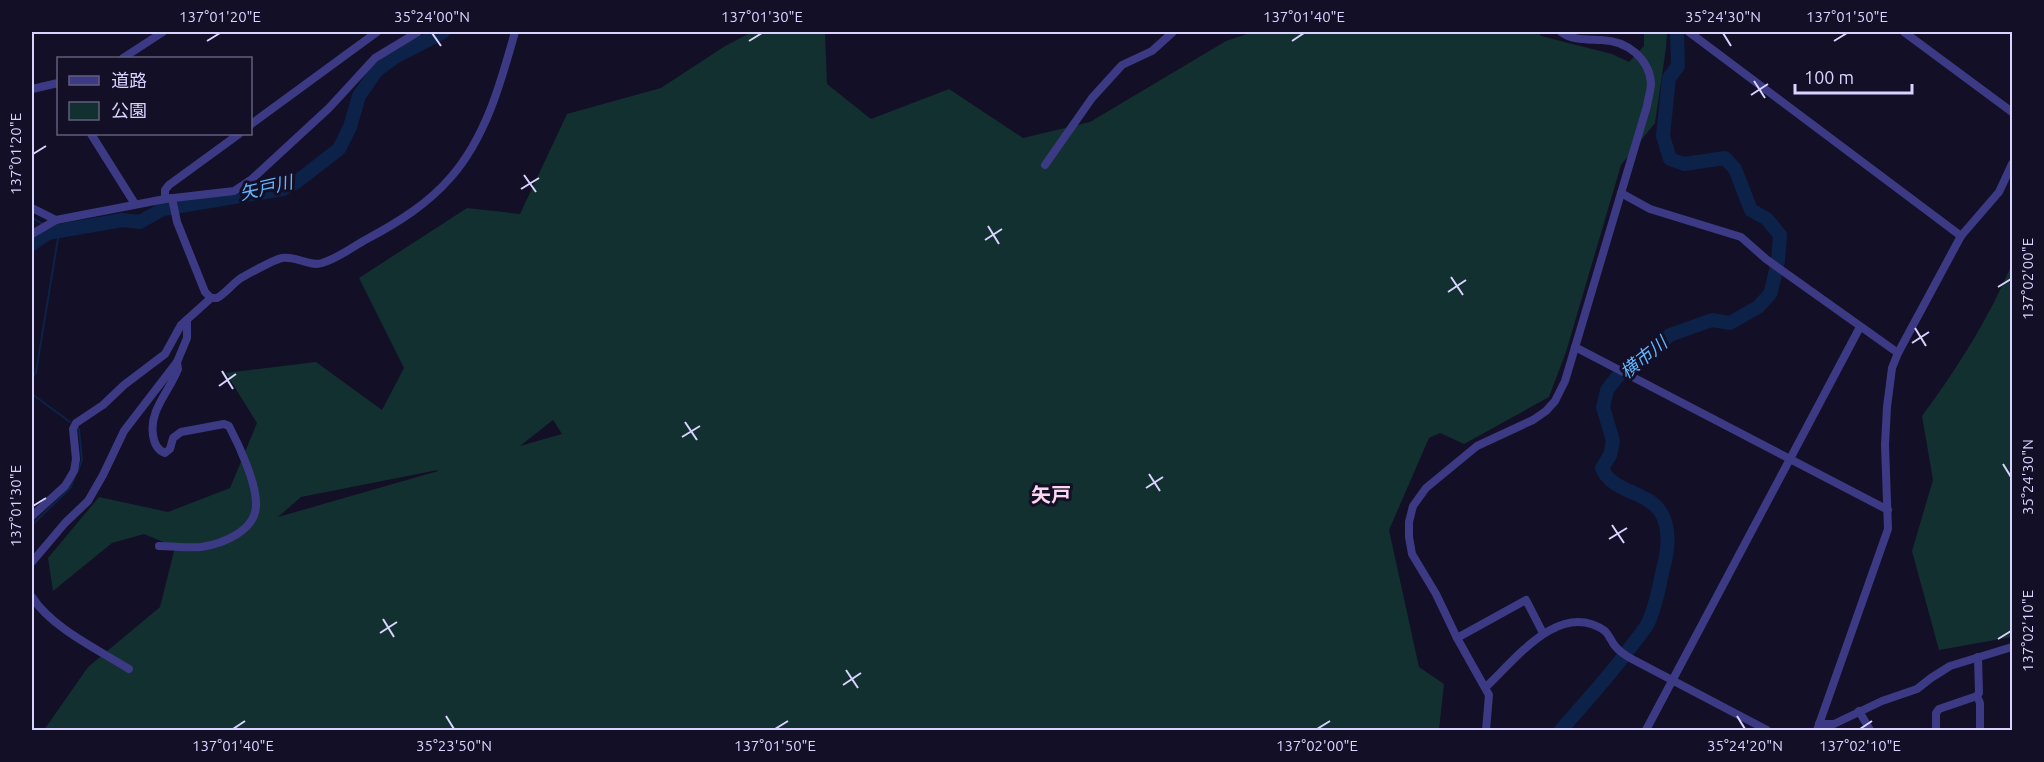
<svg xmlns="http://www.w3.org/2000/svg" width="2044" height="762" viewBox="0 0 2044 762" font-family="Ubuntu,'Noto Sans JP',sans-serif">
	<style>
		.green { fill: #12302f; fill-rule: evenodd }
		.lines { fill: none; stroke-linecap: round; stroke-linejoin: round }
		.stream { stroke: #0c2248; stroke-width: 2 }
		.river { stroke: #0c2248; stroke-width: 14 }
		.minor { stroke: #3d3a85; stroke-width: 8 }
		.ticks { fill: none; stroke: #d9d4ff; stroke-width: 2 }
		.labels { text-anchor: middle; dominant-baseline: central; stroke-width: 6; stroke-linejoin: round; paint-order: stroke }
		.water-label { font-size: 18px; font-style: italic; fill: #62b6ff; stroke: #130f26 }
		.quarter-label { font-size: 20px; font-weight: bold; fill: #ffd6f0; stroke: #130f26 }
		.neatline { fill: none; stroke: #d9d4ff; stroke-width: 2 }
		.ticks-label { font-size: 15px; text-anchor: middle; fill: #d9d4ff }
	</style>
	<rect width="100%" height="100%" fill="#130f26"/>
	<!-- green -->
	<g class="green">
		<path d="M 752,32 L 825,32 L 827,84 L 871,119 L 949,89 L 1023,138 L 1090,122 L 1226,41 L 1253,32 L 1538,32 L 1541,36 L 1612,54 L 1629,62 L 1644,46 L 1644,32 L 1667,32 L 1666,48 L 1655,123 L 1621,165 L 1566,352 L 1549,397 L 1464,444 L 1440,433 L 1429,438 L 1389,530 L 1419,667 L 1444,684 L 1439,730 L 44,730 L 88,667 L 160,607 L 175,547 L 144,534 L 112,543 L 53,591 L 48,558 L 99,497 L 168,512 L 230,488 L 257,423 L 226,373 L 316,362 L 382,410 L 404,368 L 359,278 L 467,208 L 520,214 L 567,114 L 661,88 L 725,46 ZM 553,420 L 562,434 L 520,446 ZM 438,470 L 438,471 L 278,517 L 301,497 Z"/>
		<path d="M 2012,264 L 2012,637 L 1939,650 L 1912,551 L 1933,480 L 1922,416 C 1957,369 1989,318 2012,264 Z"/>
	</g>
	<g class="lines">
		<!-- stream -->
		<g class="stream">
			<path d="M 32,218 L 43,224"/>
			<path d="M 32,378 L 36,372 L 59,232 L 48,226"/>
			<path d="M 32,394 L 70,422"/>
			<path d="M 78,471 L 82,460 L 79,429"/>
			<path d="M 32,525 L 71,487 L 75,476"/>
		</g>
		<!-- river -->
		<g class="river">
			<path d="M 32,244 L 48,233 L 122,220 L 140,222 L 163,209 L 283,189 L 295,183 L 339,149 L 350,127 L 359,96 L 377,70 L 395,57 L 443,32"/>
			<path d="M 1561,730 C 1584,703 1608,678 1629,649 C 1635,641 1643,632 1648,623 C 1656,606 1659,587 1663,569 C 1668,552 1671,527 1660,511 C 1646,491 1611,492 1602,468 L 1610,455 L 1613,441 L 1603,407 L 1607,390 L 1618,376 L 1670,335 L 1712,320 L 1730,323 L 1758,307 L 1770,294 L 1772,287 L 1778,261 L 1780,235 L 1767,219 L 1751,210 L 1735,169 L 1725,158 L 1684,164 L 1670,159 L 1663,136 L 1669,78 L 1678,66 L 1677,32"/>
		</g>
		<!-- minor -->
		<g class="minor">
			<path d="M 1689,32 L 1961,236"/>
			<path d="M 1904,32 L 2012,112"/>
			<path d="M 123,58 L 163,32"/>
			<path d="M 32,89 L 58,83"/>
			<path d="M 250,125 L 377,32"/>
			<path d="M 91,134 L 135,204"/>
			<path d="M 1045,165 L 1092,98 L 1122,65 L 1152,51 L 1173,32"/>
			<path d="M 1621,193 L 1650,209 L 1741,237 L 1766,259 L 1898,353"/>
			<path d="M 172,198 L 177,222 L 205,292 L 211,298"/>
			<path d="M 165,199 L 165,190 L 169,185 L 239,134"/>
			<path d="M 32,208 L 56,220"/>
			<path d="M 32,234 L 56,220 L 165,199 L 234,191 L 252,179 L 329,108 L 375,58 L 418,32"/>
			<path d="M 1575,347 L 1888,510"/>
			<path d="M 32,516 L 65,486 L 74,471 L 76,459 L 73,429 L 76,423 L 103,405 L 124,385 L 165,354 L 181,325 L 211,298 L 217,298 C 226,293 232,284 241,278 C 250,273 273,260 282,258 C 298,256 309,267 322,263 C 339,258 352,247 367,239 C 397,223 428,204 451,177 C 486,137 501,82 515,32"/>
			<path d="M 159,546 C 173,546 187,548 201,547 C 222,544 256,531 256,505 C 257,484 239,445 229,426 L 224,424 L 181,432 L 173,438 L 170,449 L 165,453 C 157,450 154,443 153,435 C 149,410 169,392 178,369 L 177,362 L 187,338 L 187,320"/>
			<path d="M 32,562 L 65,523 L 88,501 L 103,475 L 124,431 L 177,362"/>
			<path d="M 32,597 C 52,628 97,649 129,669"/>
			<path d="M 1457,638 L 1526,600 L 1543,633"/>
			<path d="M 1978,657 L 1979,693 L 1977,696 L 1980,703 L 1980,730"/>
			<path d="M 1486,687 C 1515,660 1560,599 1605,631 C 1610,636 1611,641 1615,646 C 1619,651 1625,655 1630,658 L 1767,730"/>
			<path d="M 1859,711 L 1870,730"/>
			<path d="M 1819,724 L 1834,724 L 1882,701 L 1917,689 L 1931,678 L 1950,666 L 2012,647"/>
			<path d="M 1486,730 L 1489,695 L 1457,638 L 1436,594 L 1412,554 L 1409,537 L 1409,522 L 1413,506 L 1426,488 L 1477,446 L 1533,420 L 1546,411 L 1555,401 L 1565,381 L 1647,106 C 1648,99 1651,90 1651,83 C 1649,58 1627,41 1602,40 C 1589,39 1573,41 1561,32"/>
			<path d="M 1646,730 L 1860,327"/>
			<path d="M 1817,730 L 1888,529 L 1885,445 L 1887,407 L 1892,368 L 1898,353 L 1961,236 L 1999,192 L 2012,164"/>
			<path d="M 1936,730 L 1936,713 L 1939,709 L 1977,696"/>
		</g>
	</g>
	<!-- ticks -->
	<path class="ticks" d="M 432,33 L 441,46M 1723,33 L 1731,46M 207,41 L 220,33M 749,41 L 762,33M 1292,41 L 1304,33M 1834,41 L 1847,33M 1754,81 L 1765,98M 1751,95 L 1768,84M 33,154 L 46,146M 524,175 L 536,192M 521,189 L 539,178M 988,226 L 999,244M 985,240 L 1002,229M 1451,277 L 1463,295M 1998,287 L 2011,279M 1448,292 L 1466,280M 1915,328 L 1926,346M 1912,343 L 1929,332M 222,371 L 233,389M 219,386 L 236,374M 685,422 L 697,440M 682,437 L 700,426M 2003,464 L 2011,477M 1149,474 L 1160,491M 1146,488 L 1163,477M 33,506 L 46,498M 1612,525 L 1624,543M 1609,539 L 1627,528M 383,619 L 394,637M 380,633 L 397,622M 1998,639 L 2011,631M 846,670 L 858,688M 843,685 L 861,673M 446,716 L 454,729M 1737,716 L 1745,729M 233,729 L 245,721M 775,729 L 788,721M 1317,729 L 1330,721M 1860,729 L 1872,721"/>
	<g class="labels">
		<!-- water labels -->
		<g class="water-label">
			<text transform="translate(266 187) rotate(-13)">矢戸川</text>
			<text transform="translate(1643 357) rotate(-39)">横市川</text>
		</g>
		<!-- quarter labels -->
		<g class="quarter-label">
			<text x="1051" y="494">矢戸</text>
		</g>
	</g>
	<!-- border -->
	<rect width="2044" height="762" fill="none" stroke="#130f26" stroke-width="66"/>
	<!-- legend -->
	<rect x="57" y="57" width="195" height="78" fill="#130f26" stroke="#625e7d" stroke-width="1.5"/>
	<rect x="69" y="76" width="30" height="9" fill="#3d3a85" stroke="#625e7d" stroke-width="1.5"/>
	<text x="111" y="87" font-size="18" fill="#d9d4ff">道路</text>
	<rect x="69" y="102" width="30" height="18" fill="#12302f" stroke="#625e7d" stroke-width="1.5"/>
	<text x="111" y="117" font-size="18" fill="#d9d4ff">公園</text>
	<!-- scale -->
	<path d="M1795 84v9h117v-9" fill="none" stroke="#d9d4ff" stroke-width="3"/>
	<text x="1804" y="84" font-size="18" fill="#d9d4ff" stroke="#130f26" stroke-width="4.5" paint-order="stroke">100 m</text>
	<rect x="33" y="33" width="1978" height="696" class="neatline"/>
	<g class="ticks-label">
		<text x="220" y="22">137°01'20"E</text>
		<text x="432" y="22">35°24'00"N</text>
		<text x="762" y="22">137°01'30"E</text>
		<text x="1304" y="22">137°01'40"E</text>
		<text x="1723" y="22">35°24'30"N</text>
		<text x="1847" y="22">137°01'50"E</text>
		<text transform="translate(16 154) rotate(-90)" y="5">137°01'20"E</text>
		<text transform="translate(2028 279) rotate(-90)" y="5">137°02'00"E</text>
		<text transform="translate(2028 477) rotate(-90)" y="5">35°24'30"N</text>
		<text transform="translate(16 506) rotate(-90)" y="5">137°01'30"E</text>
		<text transform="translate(2028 631) rotate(-90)" y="5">137°02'10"E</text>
		<text x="233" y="751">137°01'40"E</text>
		<text x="454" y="751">35°23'50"N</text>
		<text x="775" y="751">137°01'50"E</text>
		<text x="1317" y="751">137°02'00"E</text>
		<text x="1745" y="751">35°24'20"N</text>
		<text x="1860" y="751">137°02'10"E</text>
	</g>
</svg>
